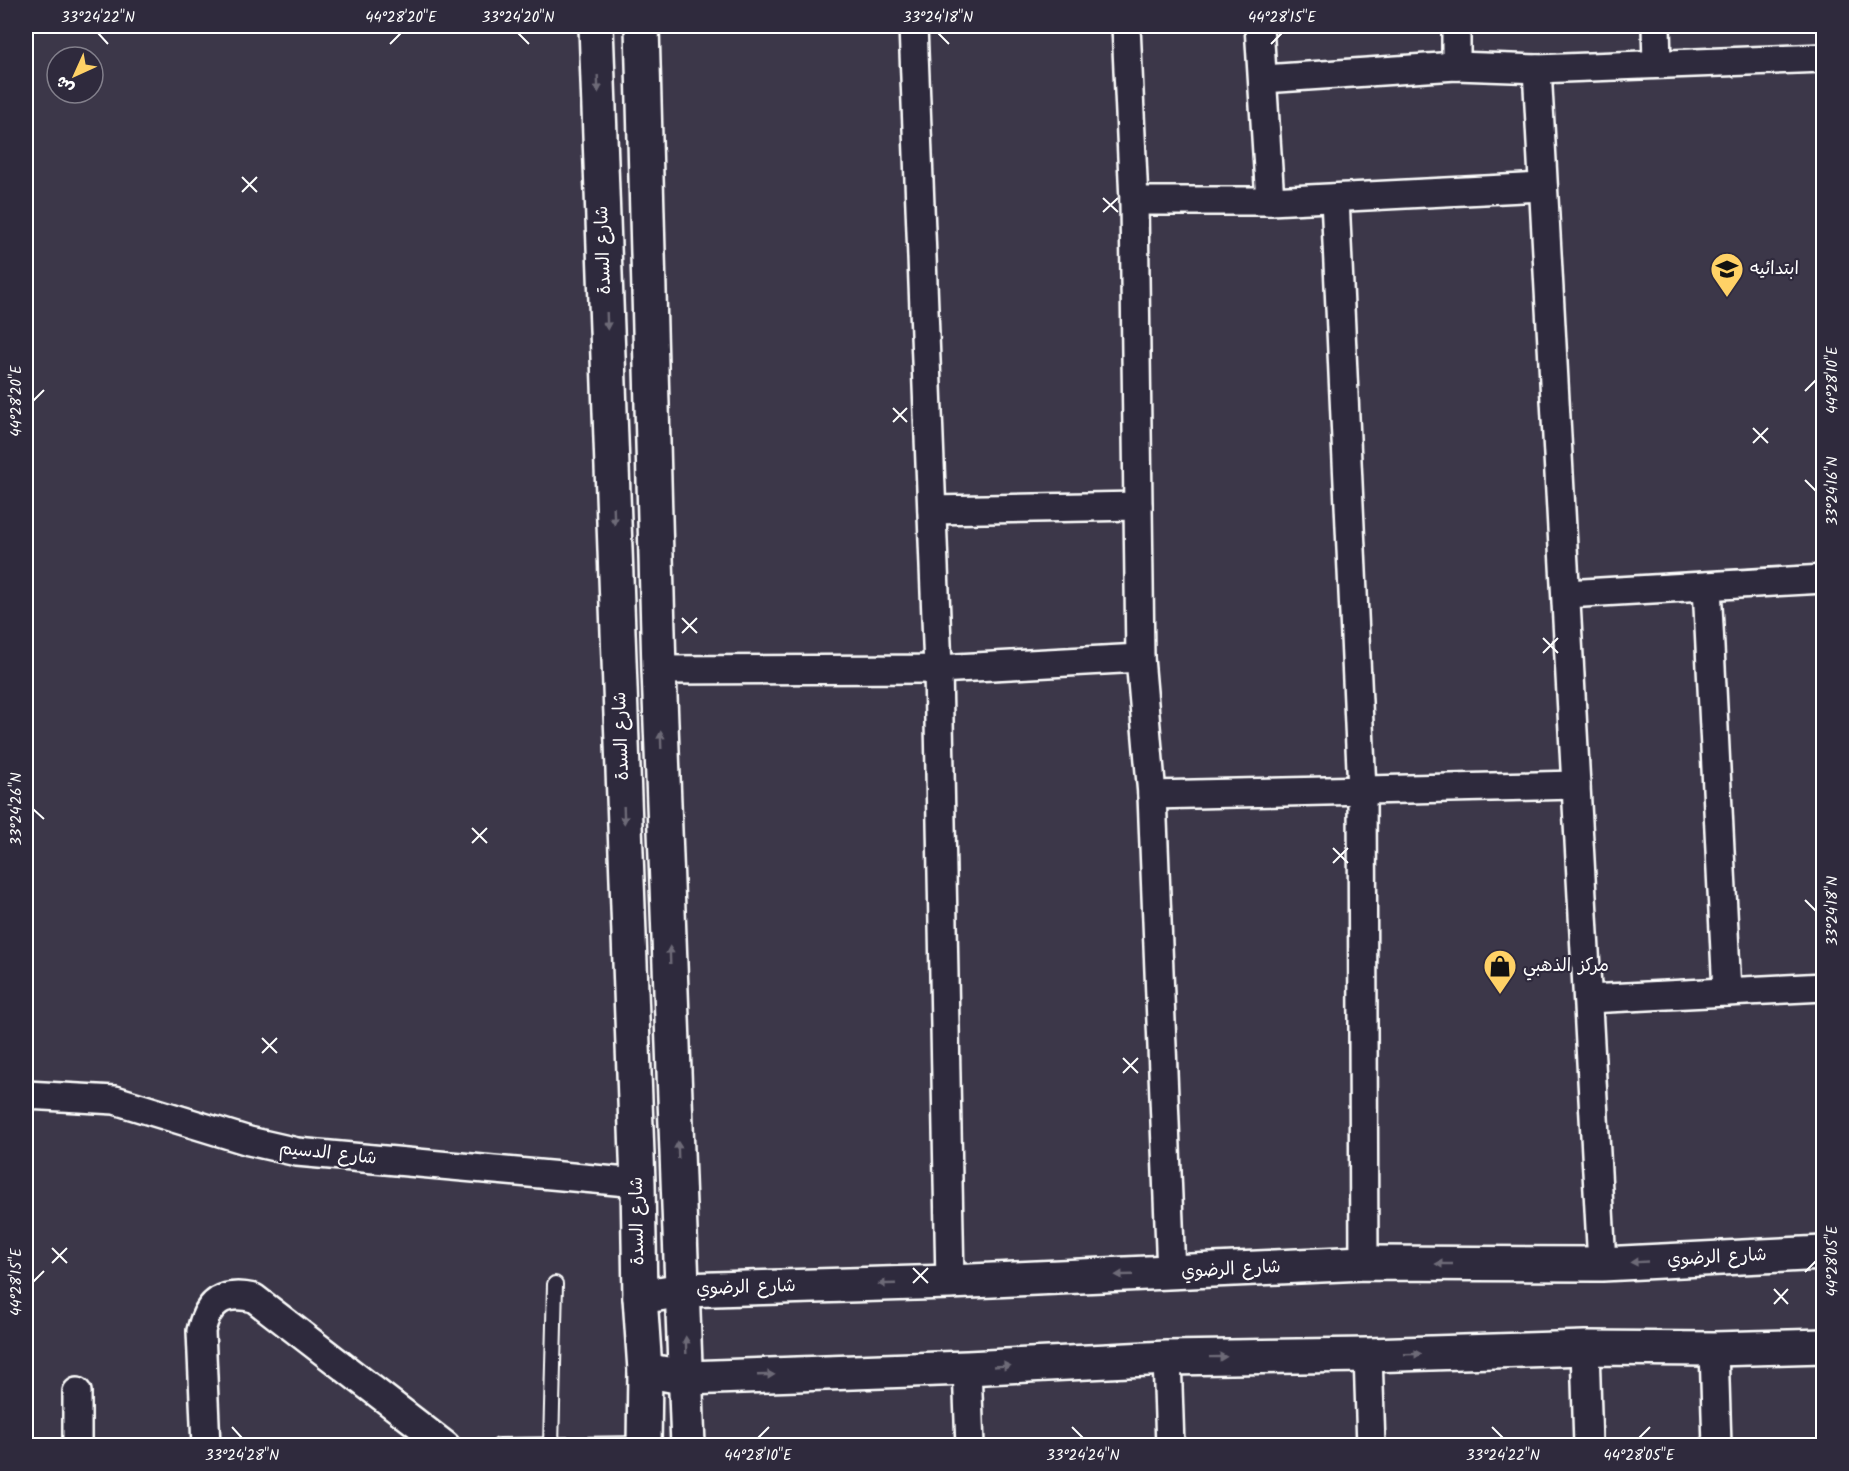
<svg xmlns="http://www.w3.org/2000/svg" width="1849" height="1471" viewBox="0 0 1849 1471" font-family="Kalam,'Playpen Sans Arabic',sans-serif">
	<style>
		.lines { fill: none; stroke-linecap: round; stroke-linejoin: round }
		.lane-casing { stroke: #fff; stroke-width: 18 }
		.street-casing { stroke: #fff; stroke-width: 32 }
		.secondary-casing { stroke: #fff; stroke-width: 38 }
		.primary-casing { stroke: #fff; stroke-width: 38 }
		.lane { stroke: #2f2a3d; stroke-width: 14 }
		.street { stroke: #2f2a3d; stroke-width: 27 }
		.secondary { stroke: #2f2a3d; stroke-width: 33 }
		.primary { stroke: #2f2a3d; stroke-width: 33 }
		.oneway { fill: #6d6a77 }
		.ticks { fill: none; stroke: #fff; stroke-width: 2 }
		.labels { text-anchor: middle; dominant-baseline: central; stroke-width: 4.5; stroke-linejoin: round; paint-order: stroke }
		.street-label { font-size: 18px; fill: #fff; stroke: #2f2a3d }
		.poi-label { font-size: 18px; fill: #fff; stroke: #2f2a3d; text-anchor: start }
		.neatline { fill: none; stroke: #fff; stroke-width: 2 }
		.ticks-label { font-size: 15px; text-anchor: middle; fill: #fff }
	</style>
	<rect width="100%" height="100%" fill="#3c3749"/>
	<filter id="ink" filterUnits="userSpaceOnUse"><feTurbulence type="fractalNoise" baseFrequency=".0167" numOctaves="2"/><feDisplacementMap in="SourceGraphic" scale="12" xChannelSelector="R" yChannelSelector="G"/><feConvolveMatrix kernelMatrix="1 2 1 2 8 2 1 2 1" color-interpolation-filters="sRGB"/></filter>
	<g filter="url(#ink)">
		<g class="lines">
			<defs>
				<g id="lane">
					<path d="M 499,1446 L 643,1444"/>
					<path d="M 551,1446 L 555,1284"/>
				</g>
				<g id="street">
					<path d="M 913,26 L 938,669 L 950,1282"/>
					<path d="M 1126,26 L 1134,201 L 1140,658 L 1152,795 L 1171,1273"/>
					<path d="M 1259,26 L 1270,201"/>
					<path d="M 1456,26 L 1456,66"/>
					<path d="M 1656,26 L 1657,64"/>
					<path d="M 1537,69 L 1602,1264"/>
					<path d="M 1263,79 L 1456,66 L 1537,69 L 1824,58"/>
					<path d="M 1335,198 L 1362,790 L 1364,1263"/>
					<path d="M 1134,201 L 1270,201 L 1543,187"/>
					<path d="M 932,510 L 1138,506"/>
					<path d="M 1707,586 L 1727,992"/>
					<path d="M 1566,594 L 1824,579"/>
					<path d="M 659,670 L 938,669 L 1140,658"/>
					<path d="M 1152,795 L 1576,785"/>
					<path d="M 1588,999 L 1824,987"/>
					<path d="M 26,1095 L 115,1100 L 249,1141 L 297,1152 L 638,1183"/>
					<path d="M 1585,1348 L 1588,1446"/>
					<path d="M 1714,1349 L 1717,1446"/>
					<path d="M 1368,1355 L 1371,1446"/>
					<path d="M 1167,1358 L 1170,1446"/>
					<path d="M 967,1368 L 970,1446"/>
					<path d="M 77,1392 L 77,1446"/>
					<path d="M 206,1446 L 201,1331 C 208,1301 224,1291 254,1298 L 446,1446"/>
				</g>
				<g id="secondary">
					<path d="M 640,1297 L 683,1290 L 950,1282 L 1364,1263 L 1602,1264 L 1824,1253"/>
					<path d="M 645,1370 L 687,1378 L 967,1368 L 1167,1358 L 1368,1355 L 1585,1348 L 1714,1349 L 1824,1346"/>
				</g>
				<g id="primary">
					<path d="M 596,26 L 638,1183 L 640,1297 L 645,1370 L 644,1446"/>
					<path d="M 642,26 L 659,670 L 688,1446"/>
				</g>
			</defs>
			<!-- lane casing -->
			<use href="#lane" class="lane-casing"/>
			<!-- street casing -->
			<use href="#street" class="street-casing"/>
			<!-- secondary casing -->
			<use href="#secondary" class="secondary-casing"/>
			<!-- primary casing -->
			<use href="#primary" class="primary-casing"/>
			<!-- lane -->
			<use href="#lane" class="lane"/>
			<!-- street -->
			<use href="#street" class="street"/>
			<!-- secondary -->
			<use href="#secondary" class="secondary"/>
			<!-- primary -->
			<use href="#primary" class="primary"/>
		</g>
		<!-- one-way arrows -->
		<defs><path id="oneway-solid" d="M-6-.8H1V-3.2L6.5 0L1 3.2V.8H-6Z" transform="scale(1.5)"/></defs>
		<g class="oneway">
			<use href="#oneway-solid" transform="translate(598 84) rotate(88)"/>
			<use href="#oneway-solid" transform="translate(607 321) rotate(88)"/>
			<use href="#oneway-solid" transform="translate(614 516) rotate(88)"/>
			<use href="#oneway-solid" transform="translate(661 740) rotate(-92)"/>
			<use href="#oneway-solid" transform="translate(624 815) rotate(88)"/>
			<use href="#oneway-solid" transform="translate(670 955) rotate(-92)"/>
			<use href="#oneway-solid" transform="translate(678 1150) rotate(-92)"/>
			<use href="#oneway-solid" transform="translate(1639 1262) rotate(177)"/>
			<use href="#oneway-solid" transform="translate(1444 1264) rotate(-180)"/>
			<use href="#oneway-solid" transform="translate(1124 1275) rotate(178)"/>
			<use href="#oneway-solid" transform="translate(887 1284) rotate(178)"/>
			<use href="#oneway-solid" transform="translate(686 1345) rotate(-92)"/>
			<use href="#oneway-solid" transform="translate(1413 1354) rotate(-2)"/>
			<use href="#oneway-solid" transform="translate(1218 1357) rotate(-1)"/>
			<use href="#oneway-solid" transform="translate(1002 1366) rotate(-3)"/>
			<use href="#oneway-solid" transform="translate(766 1375) rotate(-2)"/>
		</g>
	</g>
	<!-- ticks -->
	<path class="ticks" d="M 98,33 L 108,44M 518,33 L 529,44M 938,33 L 949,44M 390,44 L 401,33M 1271,44 L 1282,33M 242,177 L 257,192M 242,192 L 257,177M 1103,198 L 1118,212M 1103,212 L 1118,198M 1805,391 L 1816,380M 33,401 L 44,390M 893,408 L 907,422M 893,422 L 907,408M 1753,428 L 1768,443M 1753,443 L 1768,428M 1805,480 L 1816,491M 682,618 L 697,633M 682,633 L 697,618M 1543,638 L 1558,653M 1543,653 L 1558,638M 33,809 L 44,819M 472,828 L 487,843M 472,843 L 487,828M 1333,848 L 1348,863M 1333,863 L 1348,848M 1805,900 L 1816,911M 262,1038 L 277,1053M 262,1053 L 277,1038M 1123,1058 L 1138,1073M 1123,1073 L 1138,1058M 52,1248 L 67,1263M 52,1263 L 67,1248M 913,1268 L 928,1283M 1805,1272 L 1816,1261M 33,1282 L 44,1271M 913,1283 L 928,1268M 1774,1289 L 1788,1304M 1774,1304 L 1788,1289M 232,1427 L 242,1438M 1072,1427 L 1083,1438M 1492,1427 L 1503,1438M 758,1438 L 769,1427M 1639,1438 L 1650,1427"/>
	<!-- icons -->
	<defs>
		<symbol id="school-pin" viewBox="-11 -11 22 30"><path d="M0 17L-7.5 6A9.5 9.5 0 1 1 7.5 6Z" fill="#ffd166" stroke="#2f2a3d"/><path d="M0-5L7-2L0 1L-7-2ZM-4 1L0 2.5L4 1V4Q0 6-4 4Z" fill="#111"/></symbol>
		<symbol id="shop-pin" viewBox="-11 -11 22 30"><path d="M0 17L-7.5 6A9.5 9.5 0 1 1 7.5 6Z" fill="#ffd166" stroke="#2f2a3d"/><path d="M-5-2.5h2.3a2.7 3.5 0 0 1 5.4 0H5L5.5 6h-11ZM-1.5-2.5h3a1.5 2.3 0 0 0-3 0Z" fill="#111"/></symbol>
	</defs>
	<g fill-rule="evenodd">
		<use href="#school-pin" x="1708" y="250" width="38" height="52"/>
		<use href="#shop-pin" x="1481" y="947" width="38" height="52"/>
	</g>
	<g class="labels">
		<!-- street labels -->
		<g class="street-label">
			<text transform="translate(604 250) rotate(-92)">شارع السدة</text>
			<text transform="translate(622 736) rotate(-92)">شارع السدة</text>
			<text transform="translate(328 1154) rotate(6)">شارع الدسيم</text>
			<text transform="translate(638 1221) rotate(-91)">شارع السدة</text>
			<text transform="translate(1717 1258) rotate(-3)">شارع الرضوي</text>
			<text transform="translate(1231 1270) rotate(-3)">شارع الرضوي</text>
			<text transform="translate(746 1288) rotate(-2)">شارع الرضوي</text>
		</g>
		<!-- poi labels -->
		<g class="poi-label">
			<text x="1750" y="269">ابتدائيه</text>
			<text x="1523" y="966">مركز الذهبي</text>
		</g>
	</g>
	<!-- margin -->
	<rect width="1849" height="1471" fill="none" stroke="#2f2a3d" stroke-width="66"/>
	<!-- north arrow -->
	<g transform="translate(75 75) rotate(225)"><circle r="28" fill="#2f2a3d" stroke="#827f8b" stroke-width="1.5"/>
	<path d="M0-4.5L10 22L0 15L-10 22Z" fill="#ffd166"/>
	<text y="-9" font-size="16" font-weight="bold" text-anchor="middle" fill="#ffffff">ش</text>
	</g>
	<rect x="33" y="33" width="1783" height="1405" class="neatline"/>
	<g class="ticks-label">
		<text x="98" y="22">33°24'22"N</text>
		<text x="401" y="22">44°28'20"E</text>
		<text x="518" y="22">33°24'20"N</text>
		<text x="938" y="22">33°24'18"N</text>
		<text x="1282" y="22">44°28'15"E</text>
		<text transform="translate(1832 380) rotate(-90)" y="5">44°28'10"E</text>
		<text transform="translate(16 401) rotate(-90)" y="5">44°28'20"E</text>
		<text transform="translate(1832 491) rotate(-90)" y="5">33°24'16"N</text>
		<text transform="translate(16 809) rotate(-90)" y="5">33°24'26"N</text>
		<text transform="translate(1832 911) rotate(-90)" y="5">33°24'18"N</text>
		<text transform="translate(1832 1261) rotate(-90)" y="5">44°28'05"E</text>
		<text transform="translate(16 1282) rotate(-90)" y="5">44°28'15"E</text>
		<text x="242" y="1460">33°24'28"N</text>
		<text x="758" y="1460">44°28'10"E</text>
		<text x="1083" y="1460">33°24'24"N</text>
		<text x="1503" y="1460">33°24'22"N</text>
		<text x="1639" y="1460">44°28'05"E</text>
	</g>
</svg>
